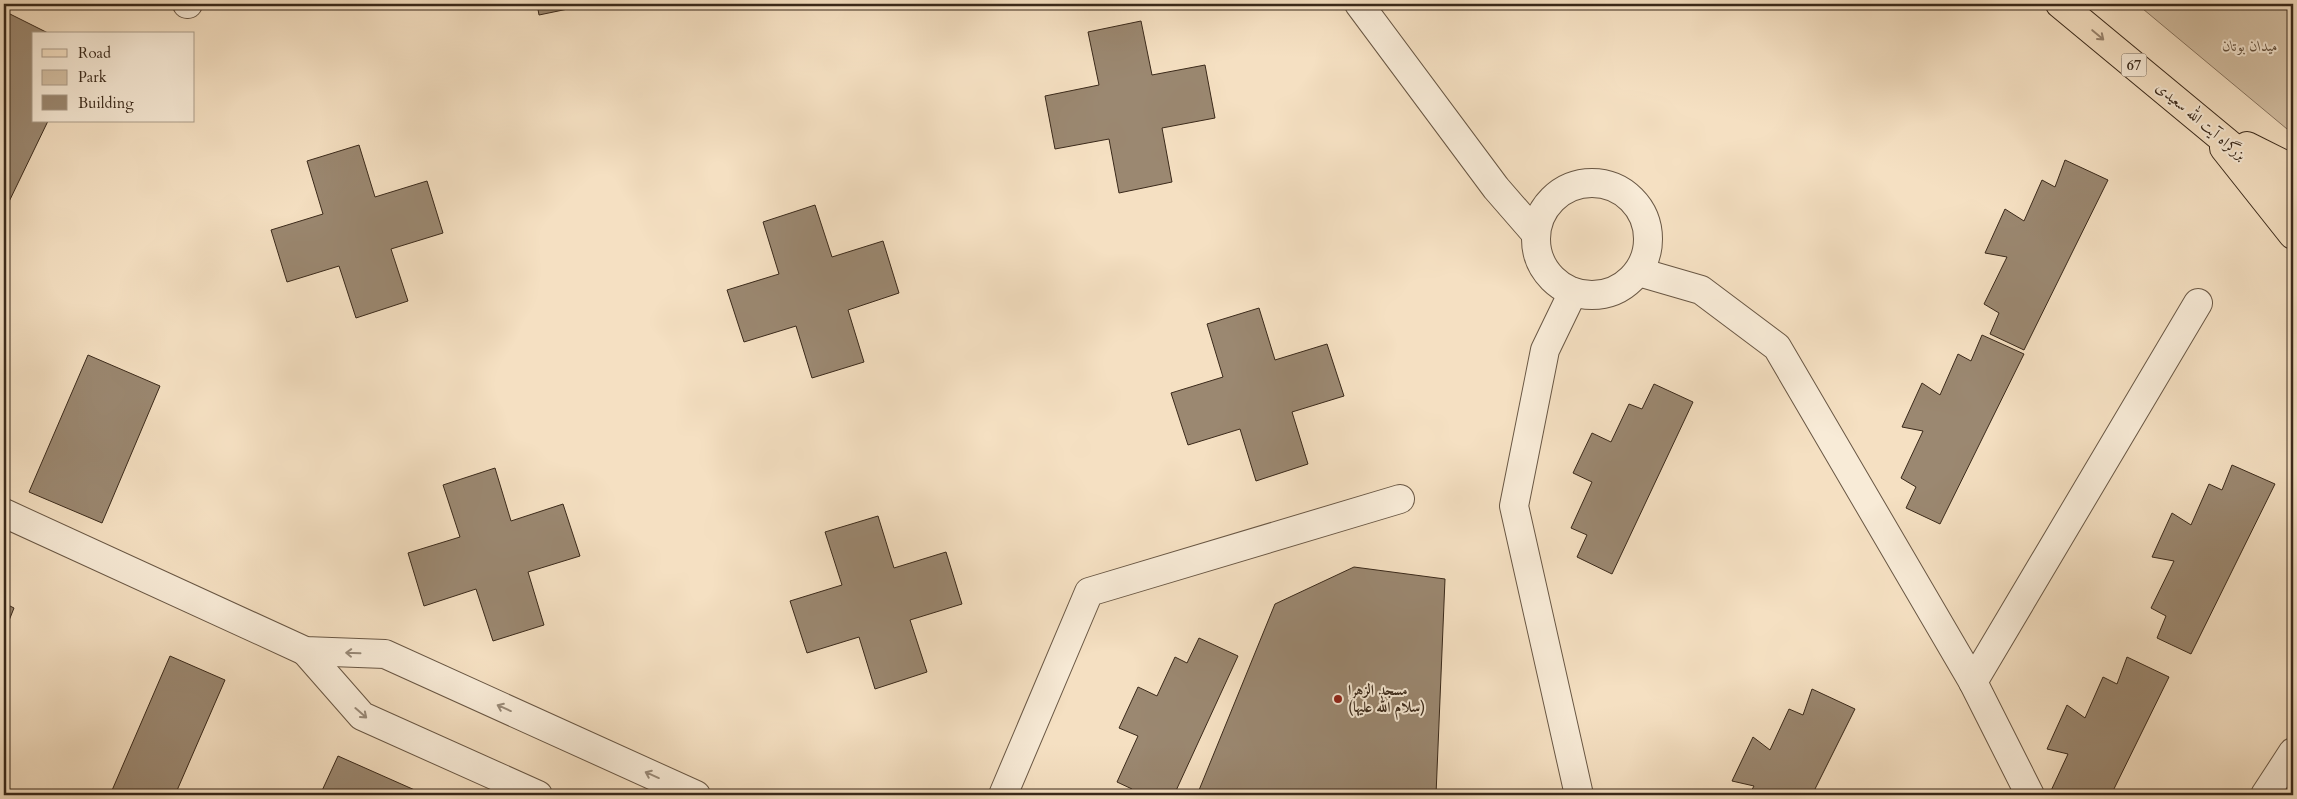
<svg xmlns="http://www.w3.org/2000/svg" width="2297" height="799" viewBox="0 0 2297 799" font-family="Cardo,Amiri,serif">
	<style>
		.green { fill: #d5c1a5; stroke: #887560 }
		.building { fill: #9b8871; stroke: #3a291a }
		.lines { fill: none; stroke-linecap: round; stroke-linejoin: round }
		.minor-casing { stroke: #695744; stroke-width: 30 }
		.primary-casing { stroke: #3a291a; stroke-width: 30 }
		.trunk-casing { stroke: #3a291a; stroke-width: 30 }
		.minor { stroke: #f8ebd7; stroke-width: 28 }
		.primary { stroke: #f5e0c2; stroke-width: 28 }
		.trunk { stroke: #f5e0c2; stroke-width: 28 }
		.oneway { stroke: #98846e }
		.oneway2 { stroke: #998a78 }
		.poi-dot { fill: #8f2418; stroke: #f8ebd7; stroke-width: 2 }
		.labels { text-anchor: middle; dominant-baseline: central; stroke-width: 4; stroke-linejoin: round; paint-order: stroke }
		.shield { fill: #f8ebd7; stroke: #736353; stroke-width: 1 }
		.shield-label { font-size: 14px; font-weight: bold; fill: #3a291a }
		.park-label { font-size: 15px; font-style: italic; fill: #614f3d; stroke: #f8ebd7 }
		.street-label { font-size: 15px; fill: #3a291a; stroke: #f8ebd7 }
		.poi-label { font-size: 15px; font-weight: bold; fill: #3a291a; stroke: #f8ebd7; text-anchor: start }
	</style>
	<rect width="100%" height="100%" fill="#f5e0c2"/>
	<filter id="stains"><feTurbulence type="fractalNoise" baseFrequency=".004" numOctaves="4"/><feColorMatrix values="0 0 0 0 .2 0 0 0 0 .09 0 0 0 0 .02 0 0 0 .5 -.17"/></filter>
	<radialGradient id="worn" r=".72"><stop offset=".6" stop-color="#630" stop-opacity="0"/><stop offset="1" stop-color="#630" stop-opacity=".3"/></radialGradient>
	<!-- green -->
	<path class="green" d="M 2137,4 L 2293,4 L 2293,134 Z"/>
	<!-- building -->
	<g class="building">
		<path d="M 537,4 L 592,4 L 539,15 Z"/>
		<path d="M 4,11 L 50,34 L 34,34 L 34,121 L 48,121 L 4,212 Z"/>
		<path d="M 1141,21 L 1152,75 L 1205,65 L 1215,118 L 1162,128 L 1172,182 L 1119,193 L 1109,139 L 1055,149 L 1045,96 L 1099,85 L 1088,32 Z"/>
		<path d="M 359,145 L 375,197 L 427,181 L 443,233 L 391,249 L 408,301 L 356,318 L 339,266 L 287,282 L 271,230 L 323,214 L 307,161 Z"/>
		<path d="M 2065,160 L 2108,180 L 2024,350 L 1990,334 L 1999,313 L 1984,304 L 2007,257 L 1985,253 L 2005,209 L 2024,221 L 2042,180 L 2055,187 Z"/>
		<path d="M 815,205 L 832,257 L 883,241 L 899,293 L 848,310 L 864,362 L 812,378 L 796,326 L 744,342 L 727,290 L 779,274 L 763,222 Z"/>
		<path d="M 1259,308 L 1275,360 L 1327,344 L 1344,396 L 1292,412 L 1308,464 L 1256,481 L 1240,429 L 1188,445 L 1171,393 L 1223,377 L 1207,324 Z"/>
		<path d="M 1982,335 L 2024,354 L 1940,524 L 1906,508 L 1916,487 L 1901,478 L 1923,431 L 1902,427 L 1922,383 L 1940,395 L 1958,354 L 1971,361 Z"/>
		<path d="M 88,355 L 160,386 L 102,523 L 29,492 Z"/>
		<path d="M 1654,384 L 1693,402 L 1612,574 L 1577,557 L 1587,535 L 1571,528 L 1592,482 L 1573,473 L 1592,433 L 1611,442 L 1629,404 L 1642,409 Z"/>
		<path d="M 2232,465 L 2275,484 L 2191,654 L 2157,638 L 2166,616 L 2151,608 L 2174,561 L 2152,557 L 2172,513 L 2191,525 L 2209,484 L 2222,490 Z"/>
		<path d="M 495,468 L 511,521 L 563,504 L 580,556 L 528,572 L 544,625 L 493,641 L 476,589 L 424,606 L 408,553 L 460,537 L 443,485 Z"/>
		<path d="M 878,516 L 894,568 L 946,552 L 962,604 L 910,620 L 927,672 L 875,689 L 859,637 L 807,653 L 790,601 L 842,585 L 825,532 Z"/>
		<path d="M 1354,567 L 1445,579 L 1436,795 L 1197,795 L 1275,604 Z"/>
		<path d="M 4,603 L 14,608 L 4,633 Z"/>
		<path d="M 1199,638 L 1238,656 L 1174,795 L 1129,795 L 1132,789 L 1117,782 L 1138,736 L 1119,728 L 1138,687 L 1157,696 L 1175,657 L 1187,663 Z"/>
		<path d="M 170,656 L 225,680 L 175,795 L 110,795 Z"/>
		<path d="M 2127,657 L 2169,677 L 2111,795 L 2049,795 L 2068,754 L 2047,749 L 2067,705 L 2085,718 L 2103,677 L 2117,684 Z"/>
		<path d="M 1812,689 L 1855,709 L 1812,795 L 1749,795 L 1754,786 L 1732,781 L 1753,737 L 1770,750 L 1789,709 L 1803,715 Z"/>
		<path d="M 338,756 L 426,795 L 320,795 Z"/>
	</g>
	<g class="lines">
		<defs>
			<g id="minor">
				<path d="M 187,4 L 188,4"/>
				<path d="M 1359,4 L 1496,188 L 1536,234"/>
				<circle cx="1592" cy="239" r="56"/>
				<path d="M 1639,272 L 1701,290 L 1777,347 L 1973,682 L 2030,795"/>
				<path d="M 1573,292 L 1545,350 L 1514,506 L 1579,795"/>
				<path d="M 4,513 L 305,651 L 385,654 L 696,795"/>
				<path d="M 305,651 L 362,716 L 538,795"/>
				<path d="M 1973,682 L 2198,303"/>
				<path d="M 1003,795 L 1089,592 L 1400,499"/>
				<path d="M 2265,795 L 2293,752"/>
			</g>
			<path id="primary" d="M 2224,148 L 2293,235"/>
			<g id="trunk">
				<path d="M 2060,4 L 2264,173 L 2293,203"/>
				<path d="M 2247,146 L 2293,169"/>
			</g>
		</defs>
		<!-- minor casing -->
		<use href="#minor" class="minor-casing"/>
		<!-- primary casing -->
		<use href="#primary" class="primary-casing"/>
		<!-- trunk casing -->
		<use href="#trunk" class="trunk-casing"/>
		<!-- minor -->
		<use href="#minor" class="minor"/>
		<!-- primary -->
		<use href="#primary" class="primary"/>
		<!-- trunk -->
		<use href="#trunk" class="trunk"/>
	</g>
	<!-- one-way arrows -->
	<defs><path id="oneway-shaft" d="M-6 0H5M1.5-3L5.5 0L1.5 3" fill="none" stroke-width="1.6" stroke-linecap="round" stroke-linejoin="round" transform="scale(1.25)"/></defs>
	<use class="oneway" href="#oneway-shaft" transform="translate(2098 35) rotate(40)"/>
	<g class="oneway2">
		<use href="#oneway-shaft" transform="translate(353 653) rotate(-178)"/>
		<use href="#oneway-shaft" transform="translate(504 708) rotate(-156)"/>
		<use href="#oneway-shaft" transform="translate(361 713) rotate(41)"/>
		<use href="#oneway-shaft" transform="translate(652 775) rotate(-156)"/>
	</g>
	<!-- markers -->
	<circle class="poi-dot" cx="1338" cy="699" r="5"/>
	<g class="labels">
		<!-- shield labels -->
		<rect class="shield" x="2121.5" y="53.5" width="25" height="23" rx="4"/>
		<g class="shield-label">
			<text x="2134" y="65">67</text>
		</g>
		<!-- park labels -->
		<g class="park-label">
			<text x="2250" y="46">میدان بوتان</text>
		</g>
		<!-- street labels -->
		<g class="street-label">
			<text transform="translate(2201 121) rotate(40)">بزرگراه آیت الله سعیدی</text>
		</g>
		<!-- poi labels -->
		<g class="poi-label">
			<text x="1348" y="690">مسجد الزهرا<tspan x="1348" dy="17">(سلام الله علیها)</tspan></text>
		</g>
	</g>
	<!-- margin -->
	<rect width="2297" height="799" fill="none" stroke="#f5e0c2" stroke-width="20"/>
	<rect x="5" y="5" width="2287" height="789" fill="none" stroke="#3a291a" stroke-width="2.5"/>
	<rect x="10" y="10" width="2277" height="779" fill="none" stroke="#3a291a"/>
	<!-- legend -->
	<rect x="32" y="32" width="162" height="90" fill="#f8ebd7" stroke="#ac9d8b"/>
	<rect x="42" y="49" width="25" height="8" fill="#f5e0c2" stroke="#ac9d8b"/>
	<text x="78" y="58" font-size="15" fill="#3a291a">Road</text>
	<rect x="42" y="70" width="25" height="15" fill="#d5c1a5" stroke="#ac9d8b"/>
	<text x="78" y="82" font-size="15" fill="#3a291a">Park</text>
	<rect x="42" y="95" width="25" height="15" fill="#9b8871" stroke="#ac9d8b"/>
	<text x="78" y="108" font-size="15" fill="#3a291a">Building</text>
	<rect width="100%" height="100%" filter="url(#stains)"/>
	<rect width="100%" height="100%" fill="url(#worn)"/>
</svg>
